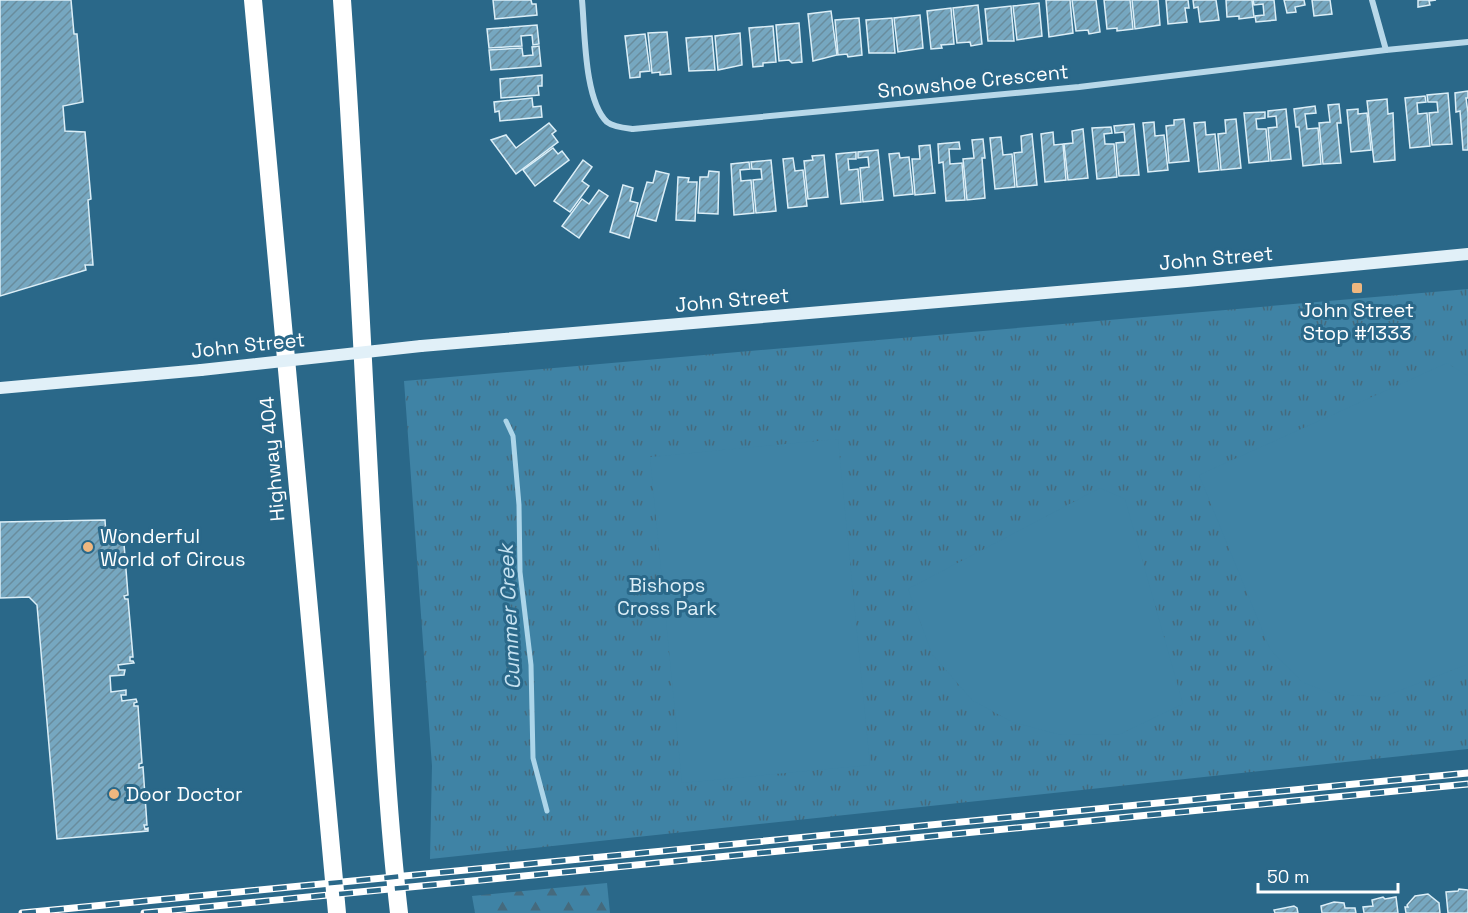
<svg xmlns="http://www.w3.org/2000/svg" width="1468" height="913" viewBox="0 0 1468 913" font-family="'Space Grotesk',sans-serif">
	<style>
		.grass { fill: url(#grass-tufts) }
		.forest { fill: url(#forest-firs) }
		.garden { fill: #3f83a5 }
		.lines { fill: none; stroke-linecap: round; stroke-linejoin: round }
		.stream { stroke: #acd5e9; stroke-width: 5 }
		.building { fill: url(#building-hatch); stroke: #dbeef7; stroke-width: 1.5 }
		.minor { stroke: #b8d8e9; stroke-width: 6 }
		.secondary { stroke: #e1f0f8; stroke-width: 12 }
		.motorway { stroke: #fff; stroke-width: 18 }
		.rail-casing { stroke: #fff; stroke-width: 7 }
		.rail { stroke: #2a6889; stroke-width: 4.5; stroke-dasharray: 14; stroke-linecap: butt }
		.secondary-bridge { stroke: #e1f0f8; stroke-width: 12 }
		.poi-dot { fill: #efb77f; stroke: #2a6889; stroke-width: 2 }
		.labels { text-anchor: middle; dominant-baseline: central; stroke-width: 6; stroke-linejoin: round; paint-order: stroke }
		.street-label { font-size: 20px; fill: #fff; stroke: #2a6889 }
		.poi-label { font-size: 20px; fill: #fff; stroke: #2a6889; text-anchor: start }
		.park-label { font-size: 20px; fill: #dbeef7; stroke: #2a6889 }
		.water-label { font-size: 21px; font-style: italic; fill: #c6e2f1; stroke: #2a6889 }
	</style>
	<defs>
		<pattern id="grass-tufts" width="24" height="20" patternUnits="userSpaceOnUse" patternTransform="scale(1.5)"><rect width="24" height="20" fill="#3f83a5"/><path d="M3 7l-1-3M5 7V3M7 7l1-3M15 17l-1-3M17 17v-4M19 17l1-3" fill="none" stroke="#456a7d"/></pattern>
		<pattern id="forest-firs" width="22" height="20" patternUnits="userSpaceOnUse" patternTransform="scale(1.5)"><rect width="22" height="20" fill="#3f83a5"/><path d="M5 1l3.5 6h-7zM16 11l3.5 6h-7z" fill="#456a7d"/></pattern>
		<pattern id="building-hatch" width="6" height="6" patternUnits="userSpaceOnUse" patternTransform="scale(1.5)"><rect width="6" height="6" fill="#76a7c0"/><path d="M-1 1l2-2M0 6l6-6M5 7l2-2" fill="none" stroke="#698c9d"/></pattern>
	</defs>
	<rect width="100%" height="100%" fill="#2a6889"/>
	<!-- grass -->
	<path class="grass" d="M 1468,289 L 1468,749 L 430,859 L 432,766 L 404,381 Z"/>
	<!-- forest -->
	<path class="forest" d="M 607,883 L 610,913 L 475,913 L 472,896 Z"/>
	<!-- garden -->
	<g class="garden">
		<path d="M 1447,363 L 1468,376 L 1468,664 L 1383,697 L 1333,694 L 1302,682 L 1270,649 L 1199,475 Z"/>
		<path d="M 838,439 L 870,765 L 682,783 L 650,457 Z"/>
		<path d="M 1100,488 L 1125,499 L 1183,704 L 1118,735 L 1057,734 L 1012,722 L 972,700 L 932,654 L 908,589 Z"/>
	</g>
	<g class="lines">
		<!-- stream -->
		<path class="stream" d="M 506,421 L 513,436 L 519,505 L 520,572 L 531,665 L 533,758 L 547,811"/>
	</g>
	<!-- building -->
	<g class="building">
		<path d="M 0,0 L 71,0 L 74,34 L 77,34 L 83,102 L 63,106 L 65,131 L 85,132 L 91,199 L 88,200 L 93,265 L 85,265 L 86,270 L 0,296 Z"/>
		<path d="M 493,0 L 531,0 L 532,4 L 536,4 L 537,15 L 495,19 Z"/>
		<path d="M 1046,0 L 1070,0 L 1073,33 L 1049,37 Z"/>
		<path d="M 1072,0 L 1096,0 L 1100,32 L 1089,34 L 1088,30 L 1076,31 Z"/>
		<path d="M 1104,0 L 1130,0 L 1133,29 L 1117,31 L 1117,28 L 1107,29 Z"/>
		<path d="M 1132,0 L 1158,0 L 1160,25 L 1135,29 Z"/>
		<path d="M 1166,0 L 1188,0 L 1189,8 L 1185,8 L 1187,22 L 1168,24 Z"/>
		<path d="M 1193,0 L 1216,0 L 1219,20 L 1200,22 L 1198,7 L 1194,8 Z"/>
		<path d="M 1226,0 L 1252,0 L 1254,17 L 1239,19 L 1239,16 L 1227,17 Z"/>
		<path d="M 1253,0 L 1274,0 L 1276,20 L 1256,22 L 1255,16 L 1264,15 L 1263,4 L 1254,5 Z"/>
		<path d="M 1284,0 L 1304,0 L 1305,5 L 1295,7 L 1296,12 L 1287,13 Z"/>
		<path d="M 1312,0 L 1330,0 L 1332,14 L 1314,16 Z"/>
		<path d="M 1418,0 L 1436,0 L 1429,1 L 1430,5 L 1418,7 Z"/>
		<path d="M 1039,3 L 1042,36 L 1017,40 L 1013,6 Z"/>
		<path d="M 978,5 L 982,44 L 971,46 L 970,42 L 957,43 L 953,8 Z"/>
		<path d="M 1011,6 L 1014,41 L 988,41 L 985,9 Z"/>
		<path d="M 951,8 L 954,44 L 941,45 L 942,48 L 931,49 L 927,11 Z"/>
		<path d="M 831,11 L 837,55 L 813,61 L 808,14 Z"/>
		<path d="M 920,15 L 923,48 L 898,52 L 894,18 Z"/>
		<path d="M 859,18 L 862,55 L 848,57 L 847,54 L 838,55 L 835,20 Z"/>
		<path d="M 892,18 L 895,53 L 869,53 L 866,20 Z"/>
		<path d="M 799,23 L 802,62 L 792,63 L 789,60 L 779,61 L 776,25 Z"/>
		<path d="M 537,25 L 539,44 L 533,45 L 532,35 L 521,36 L 522,46 L 489,48 L 487,29 Z"/>
		<path d="M 773,26 L 776,62 L 763,63 L 763,66 L 753,67 L 749,28 Z"/>
		<path d="M 667,32 L 671,74 L 660,75 L 660,72 L 652,73 L 648,33 Z"/>
		<path d="M 740,33 L 742,65 L 718,70 L 715,36 Z"/>
		<path d="M 645,34 L 650,71 L 640,72 L 640,77 L 630,78 L 625,36 Z"/>
		<path d="M 712,36 L 715,70 L 689,71 L 686,38 Z"/>
		<path d="M 539,46 L 541,66 L 491,70 L 489,50 L 522,48 L 523,56 L 533,55 L 532,47 Z"/>
		<path d="M 542,75 L 542,86 L 538,86 L 539,95 L 501,98 L 500,79 Z"/>
		<path d="M 1468,91 L 1468,98 L 1466,98 L 1468,113 L 1468,150 L 1463,150 L 1460,111 L 1456,112 L 1455,93 Z"/>
		<path d="M 1448,93 L 1452,144 L 1432,145 L 1429,113 L 1438,112 L 1437,102 L 1428,102 L 1427,95 Z"/>
		<path d="M 1425,96 L 1426,102 L 1417,103 L 1418,114 L 1427,113 L 1430,146 L 1410,148 L 1405,98 Z"/>
		<path d="M 532,98 L 533,107 L 541,106 L 542,117 L 500,121 L 499,111 L 495,112 L 494,102 Z"/>
		<path d="M 1387,99 L 1388,114 L 1393,113 L 1395,160 L 1374,162 L 1367,101 Z"/>
		<path d="M 1339,104 L 1341,123 L 1337,123 L 1341,163 L 1323,164 L 1319,123 L 1330,122 L 1328,105 Z"/>
		<path d="M 1315,106 L 1316,113 L 1305,114 L 1307,129 L 1318,128 L 1321,164 L 1303,166 L 1299,127 L 1296,127 L 1294,109 Z"/>
		<path d="M 1286,109 L 1291,159 L 1271,161 L 1268,128 L 1277,127 L 1276,116 L 1268,117 L 1268,111 Z"/>
		<path d="M 1358,109 L 1358,114 L 1367,113 L 1371,150 L 1351,152 L 1347,110 Z"/>
		<path d="M 1265,112 L 1265,118 L 1256,119 L 1257,129 L 1266,129 L 1269,161 L 1249,163 L 1244,113 Z"/>
		<path d="M 1184,119 L 1189,161 L 1169,163 L 1166,126 L 1174,125 L 1174,120 Z"/>
		<path d="M 1236,119 L 1241,168 L 1221,170 L 1218,134 L 1226,133 L 1225,120 Z"/>
		<path d="M 1154,122 L 1155,136 L 1164,135 L 1168,170 L 1148,172 L 1143,123 Z"/>
		<path d="M 1205,122 L 1206,135 L 1215,134 L 1219,170 L 1199,172 L 1194,123 Z"/>
		<path d="M 549,123 L 556,131 L 552,134 L 558,142 L 516,174 L 491,140 L 506,135 L 516,148 Z"/>
		<path d="M 1134,124 L 1139,175 L 1119,176 L 1116,143 L 1125,142 L 1124,132 L 1115,133 L 1114,126 Z"/>
		<path d="M 1111,127 L 1112,133 L 1104,134 L 1105,144 L 1114,144 L 1117,177 L 1097,179 L 1092,128 Z"/>
		<path d="M 1083,129 L 1088,178 L 1068,180 L 1064,144 L 1073,143 L 1072,131 Z"/>
		<path d="M 1053,132 L 1054,145 L 1063,144 L 1066,180 L 1045,182 L 1041,134 Z"/>
		<path d="M 1032,134 L 1037,185 L 1017,187 L 1014,153 L 1022,152 L 1021,136 Z"/>
		<path d="M 1001,137 L 1003,155 L 1012,154 L 1015,187 L 995,189 L 990,138 Z"/>
		<path d="M 983,139 L 985,158 L 982,158 L 985,198 L 967,200 L 963,159 L 974,158 L 972,140 Z"/>
		<path d="M 959,142 L 960,149 L 949,149 L 950,164 L 962,163 L 965,200 L 946,201 L 943,162 L 939,163 L 938,144 Z"/>
		<path d="M 930,145 L 935,193 L 915,195 L 912,159 L 920,159 L 919,146 Z"/>
		<path d="M 553,148 L 558,154 L 562,151 L 569,160 L 535,186 L 523,170 Z"/>
		<path d="M 878,150 L 883,200 L 863,202 L 860,168 L 869,167 L 868,157 L 858,158 L 858,152 Z"/>
		<path d="M 856,152 L 856,159 L 848,159 L 849,170 L 858,169 L 861,202 L 841,204 L 836,154 Z"/>
		<path d="M 899,153 L 900,158 L 909,157 L 913,194 L 894,196 L 889,154 Z"/>
		<path d="M 824,155 L 828,197 L 808,199 L 804,161 L 813,160 L 812,156 Z"/>
		<path d="M 793,158 L 795,171 L 803,170 L 807,206 L 788,208 L 783,159 Z"/>
		<path d="M 583,160 L 592,167 L 582,181 L 589,186 L 570,212 L 554,201 Z"/>
		<path d="M 771,160 L 776,211 L 756,213 L 753,180 L 762,179 L 761,169 L 752,169 L 751,162 Z"/>
		<path d="M 749,162 L 750,169 L 740,170 L 741,181 L 751,180 L 754,213 L 734,215 L 731,164 Z"/>
		<path d="M 656,171 L 669,174 L 656,221 L 637,216 L 647,182 L 653,183 Z"/>
		<path d="M 709,171 L 719,172 L 718,214 L 698,213 L 700,177 L 708,177 Z"/>
		<path d="M 678,177 L 689,178 L 688,182 L 697,182 L 695,221 L 676,220 Z"/>
		<path d="M 623,185 L 633,188 L 630,201 L 638,203 L 629,238 L 610,232 Z"/>
		<path d="M 599,190 L 608,196 L 579,238 L 562,226 L 582,199 L 589,204 Z"/>
		<path d="M 105,520 L 106,536 L 111,536 L 111,531 L 123,531 L 128,595 L 124,596 L 125,599 L 128,599 L 133,657 L 130,657 L 130,661 L 133,661 L 134,663 L 118,665 L 119,670 L 125,670 L 124,675 L 110,676 L 111,692 L 126,690 L 126,695 L 121,695 L 122,701 L 136,699 L 137,702 L 134,703 L 134,706 L 138,706 L 142,763 L 139,764 L 139,768 L 143,767 L 147,825 L 144,825 L 145,829 L 148,828 L 148,831 L 57,839 L 37,605 L 29,597 L 0,598 L 0,522 Z"/>
		<path d="M 1459,889 L 1468,890 L 1468,913 L 1448,913 L 1446,892 L 1458,891 Z"/>
		<path d="M 1428,894 L 1439,903 L 1440,913 L 1406,913 L 1405,907 L 1408,907 L 1407,905 L 1415,896 Z"/>
		<path d="M 1383,897 L 1385,899 L 1396,897 L 1398,913 L 1364,913 L 1363,907 L 1373,906 L 1372,900 Z"/>
		<path d="M 1334,902 L 1344,903 L 1345,908 L 1355,908 L 1356,913 L 1322,913 L 1321,906 Z"/>
		<path d="M 1294,906 L 1297,908 L 1298,913 L 1275,913 L 1274,910 Z"/>
	</g>
	<g class="lines">
		<!-- minor -->
		<g class="minor">
			<path d="M 582,0 C 585,31 584,100 607,122 C 613,127 625,128 633,129 L 1079,87 L 1386,50 L 1468,42"/>
			<path d="M 1372,0 L 1386,50"/>
		</g>
		<!-- secondary -->
		<g class="secondary">
			<path d="M 421,346 L 1187,281 L 1468,254"/>
			<path d="M 0,388 L 201,370"/>
		</g>
		<!-- motorway -->
		<g class="motorway">
			<path d="M 253,0 L 337,913"/>
			<path d="M 342,0 C 356,199 364,398 376,597 C 382,702 387,808 399,913"/>
		</g>
		<defs>
			<g id="rail">
				<path d="M 22,913 L 1468,773"/>
				<path d="M 144,913 L 1468,784"/>
			</g>
		</defs>
		<!-- rail casing -->
		<use href="#rail" class="rail-casing"/>
		<!-- rail -->
		<use href="#rail" class="rail"/>
		<!-- secondary-bridge -->
		<path class="secondary-bridge" d="M 201,370 L 421,346"/>
	</g>
	<!-- markers -->
	<g class="poi-dot">
		<rect x="1351" y="282" width="12" height="12" rx="3"/>
		<circle cx="88" cy="547" r="6"/>
		<circle cx="114" cy="794" r="6"/>
	</g>
	<g class="labels">
		<!-- street labels -->
		<g class="street-label">
			<text transform="translate(973 81) rotate(-6)">Snowshoe Crescent</text>
			<text transform="translate(1216 258) rotate(-5)">John Street</text>
			<text transform="translate(732 300) rotate(-5)">John Street</text>
			<text transform="translate(248 345) rotate(-6)">John Street</text>
			<text transform="translate(272 459) rotate(-95)">Highway 404</text>
		</g>
		<!-- poi labels -->
		<g class="poi-label">
			<text x="1357" y="310" text-anchor="middle">John Street<tspan x="1357" dy="23">Stop #1333</tspan></text>
			<text x="100" y="536">Wonderful<tspan x="100" dy="23">World of Circus</tspan></text>
			<text x="126" y="794">Door Doctor</text>
		</g>
		<!-- park labels -->
		<g class="park-label">
			<text x="667" y="585">Bishops<tspan x="667" dy="23">Cross Park</tspan></text>
		</g>
		<!-- water labels -->
		<g class="water-label">
			<text transform="translate(509 617) rotate(-93)">Cummer Creek</text>
		</g>
	</g>
	<!-- scale -->
	<path d="M1258 883v9h140v-9" fill="none" stroke="#ffffff" stroke-width="3"/>
	<text x="1267" y="883" font-size="18" fill="#ffffff" stroke="#2a6889" stroke-width="4.5" paint-order="stroke">50 m</text>
</svg>
